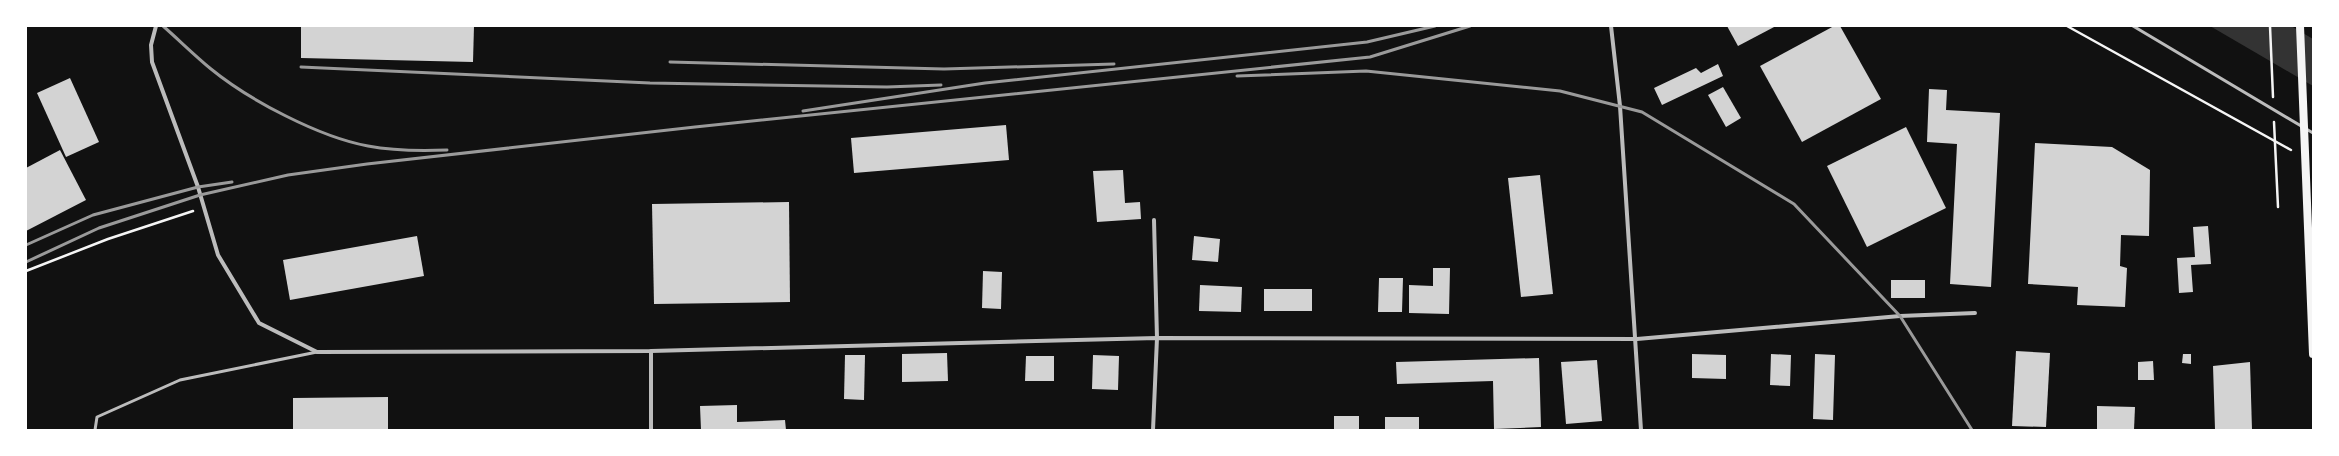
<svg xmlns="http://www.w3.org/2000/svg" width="2339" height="456" viewBox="0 0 2339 456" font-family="'Work Sans',sans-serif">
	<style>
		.water { fill: #333 }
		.building { fill: #d3d3d3 }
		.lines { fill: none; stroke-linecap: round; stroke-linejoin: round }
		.path { stroke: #f5f5f5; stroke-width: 2.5 }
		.service { stroke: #bcbcbc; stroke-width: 3 }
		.minor { stroke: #bcbcbc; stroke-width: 4 }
		.secondary { stroke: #f5f5f5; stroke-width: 8 }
		.rail { stroke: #9a9a9a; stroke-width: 3 }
	</style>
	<rect width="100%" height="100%" fill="#111"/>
	<!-- water -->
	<path class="water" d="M 2210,26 L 2291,26 L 2313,39 L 2313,86 Z"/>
	<!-- building -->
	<g class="building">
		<path d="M 301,26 L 474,26 L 473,62 L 301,58 Z"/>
		<path d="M 1727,26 L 1776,26 L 1738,46 Z"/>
		<path d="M 1834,26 L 1840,26 L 1881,99 L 1802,142 L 1760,66 Z"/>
		<path d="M 1718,64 L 1723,76 L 1662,105 L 1654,88 L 1696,68 L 1701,73 Z"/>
		<path d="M 70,78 L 99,142 L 66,157 L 37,93 Z"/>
		<path d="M 1723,87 L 1741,118 L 1726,127 L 1708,95 Z"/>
		<path d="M 1929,89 L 1947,90 L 1946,110 L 2000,113 L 1991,287 L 1950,284 L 1957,144 L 1927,142 Z"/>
		<path d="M 1006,125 L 1009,160 L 854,173 L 851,138 Z"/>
		<path d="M 1906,127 L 1946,208 L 1867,247 L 1827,166 Z"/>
		<path d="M 2035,143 L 2112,147 L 2150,170 L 2149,236 L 2121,235 L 2120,266 L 2127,268 L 2125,307 L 2077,305 L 2078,287 L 2028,284 Z"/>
		<path d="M 60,150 L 86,200 L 26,231 L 26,168 Z"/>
		<path d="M 1123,170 L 1125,203 L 1140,202 L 1141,219 L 1097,222 L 1093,171 Z"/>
		<path d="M 1540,175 L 1553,294 L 1521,297 L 1508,178 Z"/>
		<path d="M 789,202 L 790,302 L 654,304 L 652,204 Z"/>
		<path d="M 2208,226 L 2211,264 L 2191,265 L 2193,292 L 2179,293 L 2177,258 L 2195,257 L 2193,227 Z"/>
		<path d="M 417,236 L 424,276 L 290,300 L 283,260 Z"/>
		<path d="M 1194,236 L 1220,239 L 1218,262 L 1192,260 Z"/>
		<path d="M 1433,268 L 1450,268 L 1449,314 L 1409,313 L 1409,285 L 1433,286 Z"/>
		<path d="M 983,271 L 1002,272 L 1001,309 L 982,308 Z"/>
		<path d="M 1379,278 L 1403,278 L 1402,312 L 1378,312 Z"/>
		<rect x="1891" y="280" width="34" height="18"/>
		<path d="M 1200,285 L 1242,287 L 1241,312 L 1199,311 Z"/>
		<rect x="1264" y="289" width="48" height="22"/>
		<path d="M 2016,351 L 2050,353 L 2046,427 L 2012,426 Z"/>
		<path d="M 947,353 L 948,381 L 902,382 L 902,354 Z"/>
		<path d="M 1692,354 L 1726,355 L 1726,379 L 1692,378 Z"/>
		<path d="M 1771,354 L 1791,355 L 1790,386 L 1770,385 Z"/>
		<path d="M 1815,354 L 1835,355 L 1833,420 L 1813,419 Z"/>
		<path d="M 2183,354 L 2191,354 L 2191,364 L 2182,363 Z"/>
		<path d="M 845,355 L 865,355 L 864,400 L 844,399 Z"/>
		<path d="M 1093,355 L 1119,356 L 1118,390 L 1092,389 Z"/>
		<path d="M 1026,356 L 1054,356 L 1054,381 L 1025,381 Z"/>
		<path d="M 1539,358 L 1541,427 L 1494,429 L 1493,381 L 1397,384 L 1396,362 Z"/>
		<path d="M 1597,360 L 1602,421 L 1566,424 L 1561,362 Z"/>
		<path d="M 2153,361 L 2154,380 L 2138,380 L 2138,362 Z"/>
		<path d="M 2250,362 L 2252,430 L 2215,430 L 2213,366 Z"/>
		<path d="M 388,397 L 388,430 L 293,430 L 293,398 Z"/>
		<path d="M 737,405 L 737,422 L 785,420 L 786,430 L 701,430 L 700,406 Z"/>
		<path d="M 2097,406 L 2135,407 L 2134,430 L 2097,430 Z"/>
		<rect x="1334" y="416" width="25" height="14"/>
		<rect x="1385" y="417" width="34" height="13"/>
	</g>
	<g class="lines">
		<!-- path -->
		<g class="path">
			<path d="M 2067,26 L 2291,150"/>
			<path d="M 2270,26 L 2273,97"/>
			<path d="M 2274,122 L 2278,207"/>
			<path d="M 26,271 L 108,239 L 193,211"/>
		</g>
		<!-- service -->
		<g class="service">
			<path d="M 2133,26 L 2313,133"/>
			<path d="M 95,430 L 97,417 L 180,380 L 317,352"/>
		</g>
		<!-- minor -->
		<g class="minor">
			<path d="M 156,26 L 151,45 L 152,62 L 198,187 L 218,255 L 259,323 L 317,352 L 651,351 L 1157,338 L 1637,339 L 1900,316 L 1975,313"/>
			<path d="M 1611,26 L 1620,106 L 1641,430"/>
			<path d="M 651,430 L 651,351"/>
			<path d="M 1153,430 L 1157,338 L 1154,220"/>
		</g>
		<!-- secondary -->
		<path class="secondary" d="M 2300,26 L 2313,354"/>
		<!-- rail -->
		<g class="rail">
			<path d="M 163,26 C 179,40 194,55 211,69 C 249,100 319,137 368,146 C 394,151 421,151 447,150"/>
			<path d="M 670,62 L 944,69 L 1114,64"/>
			<path d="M 301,67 L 650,83 L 887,87 L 941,85"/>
			<path d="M 1237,76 L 1366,71 L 1560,91 L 1642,112 L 1794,204 L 1900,316 L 1972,430"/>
			<path d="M 803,111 L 985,83 L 1367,42 L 1435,26"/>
			<path d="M 26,245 L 93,215 L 198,187 L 232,182"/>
			<path d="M 26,262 L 99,228 L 200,195 L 288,175 L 367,164 L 695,127 L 1370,57 L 1470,26"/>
		</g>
	</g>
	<!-- border -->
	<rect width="2339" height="456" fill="none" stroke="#ffffff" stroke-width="54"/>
</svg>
